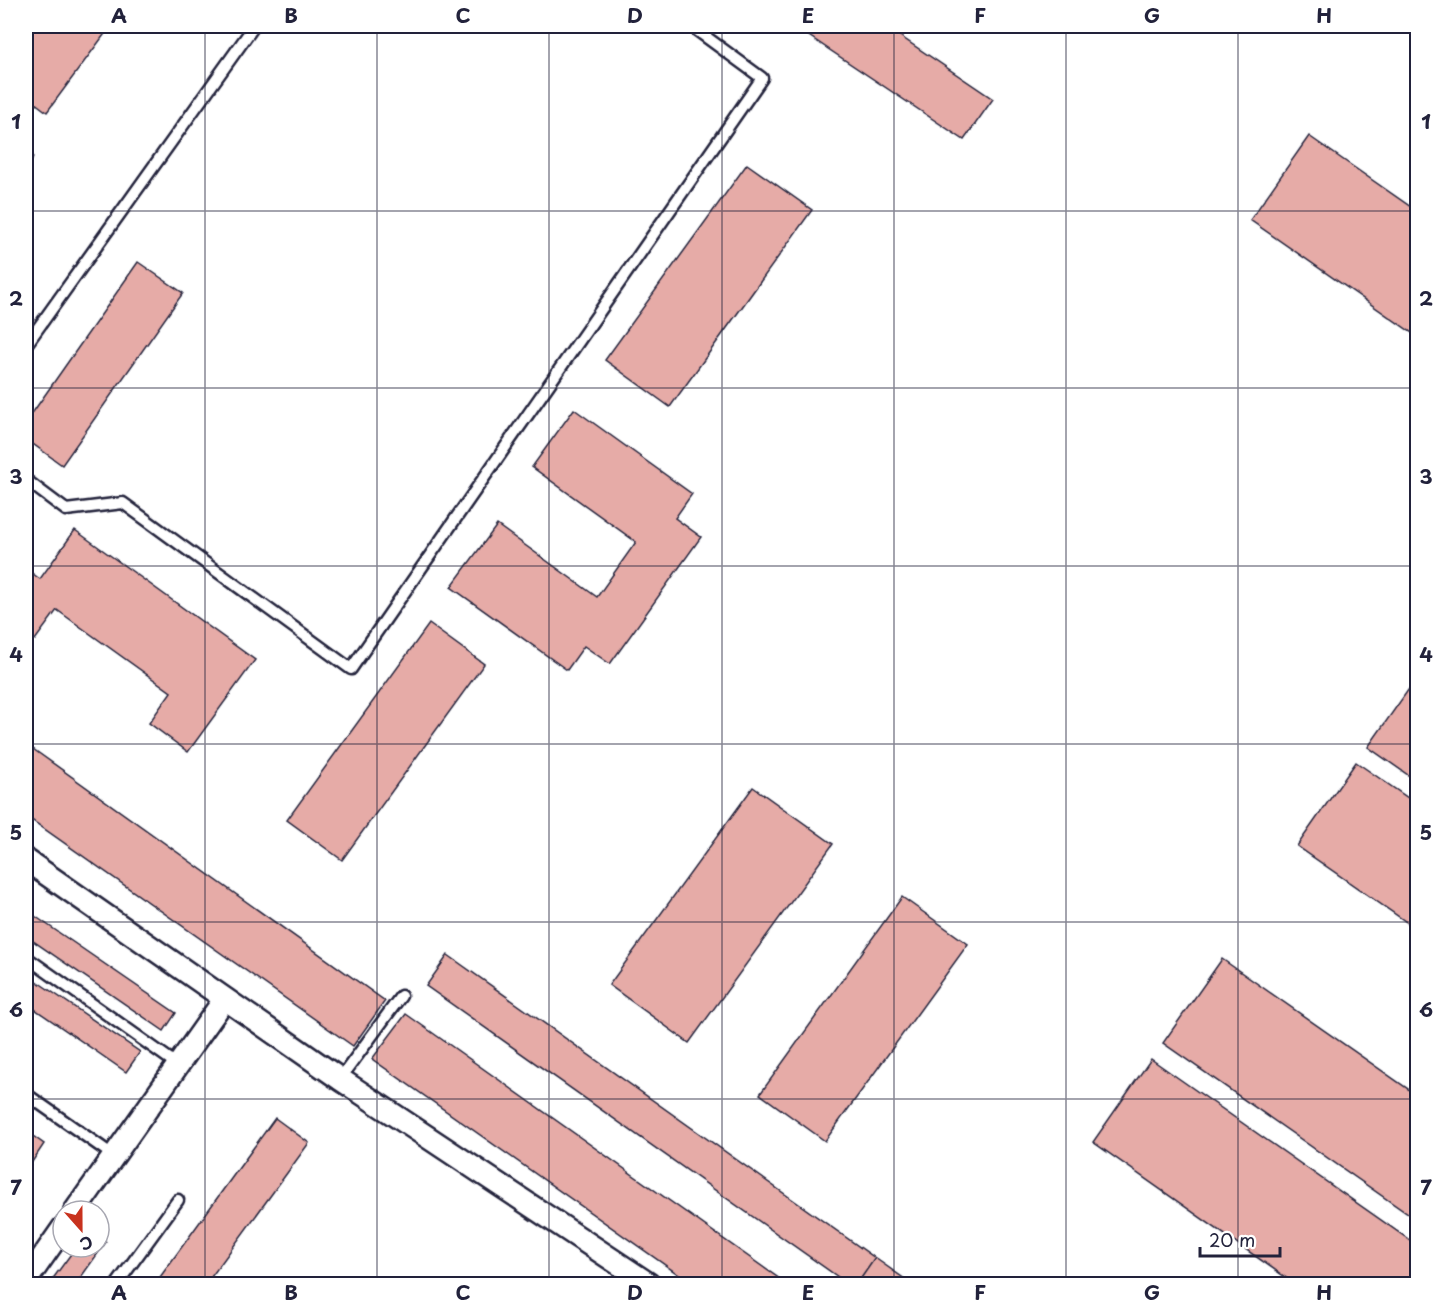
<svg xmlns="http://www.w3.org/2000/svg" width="1443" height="1310" font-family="'Playpen Sans',sans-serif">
<rect width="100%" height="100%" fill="#fff"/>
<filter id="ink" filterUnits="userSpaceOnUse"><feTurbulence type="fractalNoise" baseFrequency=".0167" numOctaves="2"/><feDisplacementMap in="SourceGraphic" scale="12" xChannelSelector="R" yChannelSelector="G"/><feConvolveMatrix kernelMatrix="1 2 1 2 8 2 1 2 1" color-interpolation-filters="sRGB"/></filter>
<g filter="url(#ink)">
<!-- building -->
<path fill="#e6aba7" stroke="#22223b" stroke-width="1.5" d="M29,26L42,29L44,26H100L107,31L47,112L26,96V31Z
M794,26H885L993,99L964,140Z
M1309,136L1418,212V337L1250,220Z
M747,164L812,210L670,407L605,360Z
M138,262L183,293L62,465L26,439V422Z
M574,409L692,494L675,518L701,537L610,664L584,646L567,670L451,587L497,525L597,597L636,542L532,467Z
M75,530L255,660L188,752L149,723L171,692L57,610L35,640L26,633V569L40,579Z
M429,624L484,664L342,860L287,820Z
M1418,676V782L1368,747Z
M26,744L385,1001L353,1046L26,816Z
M1356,762L1418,805V930L1297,846Z
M753,787L833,844L689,1043L609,985Z
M902,897L968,944L825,1141L760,1094Z
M26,910L176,1013L164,1031L26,936Z
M448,955L875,1258L857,1284H848L426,986Z
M1222,959L1418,1096V1221L1163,1043Z
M26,974L140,1052L126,1072L26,1003Z
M406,1014L787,1284H692L372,1059Z
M1151,1059L1418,1246V1284H1295L1093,1142Z
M275,1118L309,1143L206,1284H155Z
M26,1131L44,1144L26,1171Z
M99,1237L106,1242L76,1284H49L76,1247H99Z
M875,1258L912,1284H857Z"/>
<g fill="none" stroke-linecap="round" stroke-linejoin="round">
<!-- lane casing -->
<g stroke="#22223b" stroke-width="15">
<path id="lane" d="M26,156V157
M26,345L254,26
M26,480L66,510L123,503L351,669L762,78L691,26
M26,957L178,1065
M340,1079L401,996
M26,1094L114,1156
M117,1284L178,1200"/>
</g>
<!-- street casing -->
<g stroke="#22223b" stroke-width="26">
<path id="street" d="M26,860L340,1079L649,1284
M75,1211L224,1000
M26,1281L63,1228"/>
</g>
<!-- lane -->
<use href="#lane" stroke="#fff" stroke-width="10"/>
<!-- street -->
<use href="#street" stroke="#fff" stroke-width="21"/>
</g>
</g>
<!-- grid -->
<path fill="none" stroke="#22223b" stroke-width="1.5" stroke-opacity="0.55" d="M205,26V1284M377,26V1284M549,26V1284M722,26V1284M894,26V1284M1066,26V1284M1238,26V1284M26,211H1418M26,388H1418M26,566H1418M26,744H1418M26,922H1418M26,1099H1418"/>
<!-- margin -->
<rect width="1443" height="1310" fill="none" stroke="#fff" stroke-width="66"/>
<!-- north arrow -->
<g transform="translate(81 1229) rotate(159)"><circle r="28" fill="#ffffff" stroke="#a7a7b1" stroke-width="1.5"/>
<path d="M0-4.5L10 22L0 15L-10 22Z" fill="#c8321e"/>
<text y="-9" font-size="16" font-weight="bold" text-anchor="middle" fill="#22223b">С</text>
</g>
<!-- scale -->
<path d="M1200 1247v9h80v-9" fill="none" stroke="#22223b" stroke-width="3"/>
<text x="1209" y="1247" font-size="18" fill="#22223b" stroke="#ffffff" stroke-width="4.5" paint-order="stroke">20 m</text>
<rect x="33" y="33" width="1377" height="1244" fill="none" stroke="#22223b" stroke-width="2"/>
<g font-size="20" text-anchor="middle" font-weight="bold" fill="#22223b">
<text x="119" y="23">A</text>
<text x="291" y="23">B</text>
<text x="463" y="23">C</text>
<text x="635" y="23">D</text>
<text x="808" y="23">E</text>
<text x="980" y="23">F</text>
<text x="1152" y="23">G</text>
<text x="1324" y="23">H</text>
<text x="16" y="129">1</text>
<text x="1426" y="129">1</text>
<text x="16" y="306">2</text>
<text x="1426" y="306">2</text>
<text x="16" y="484">3</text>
<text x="1426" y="484">3</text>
<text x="16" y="662">4</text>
<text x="1426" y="662">4</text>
<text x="16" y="840">5</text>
<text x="1426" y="840">5</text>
<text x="16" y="1017">6</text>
<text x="1426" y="1017">6</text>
<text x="16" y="1195">7</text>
<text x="1426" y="1195">7</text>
<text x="119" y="1300">A</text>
<text x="291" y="1300">B</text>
<text x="463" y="1300">C</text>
<text x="635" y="1300">D</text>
<text x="808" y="1300">E</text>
<text x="980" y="1300">F</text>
<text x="1152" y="1300">G</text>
<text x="1324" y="1300">H</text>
</g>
</svg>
